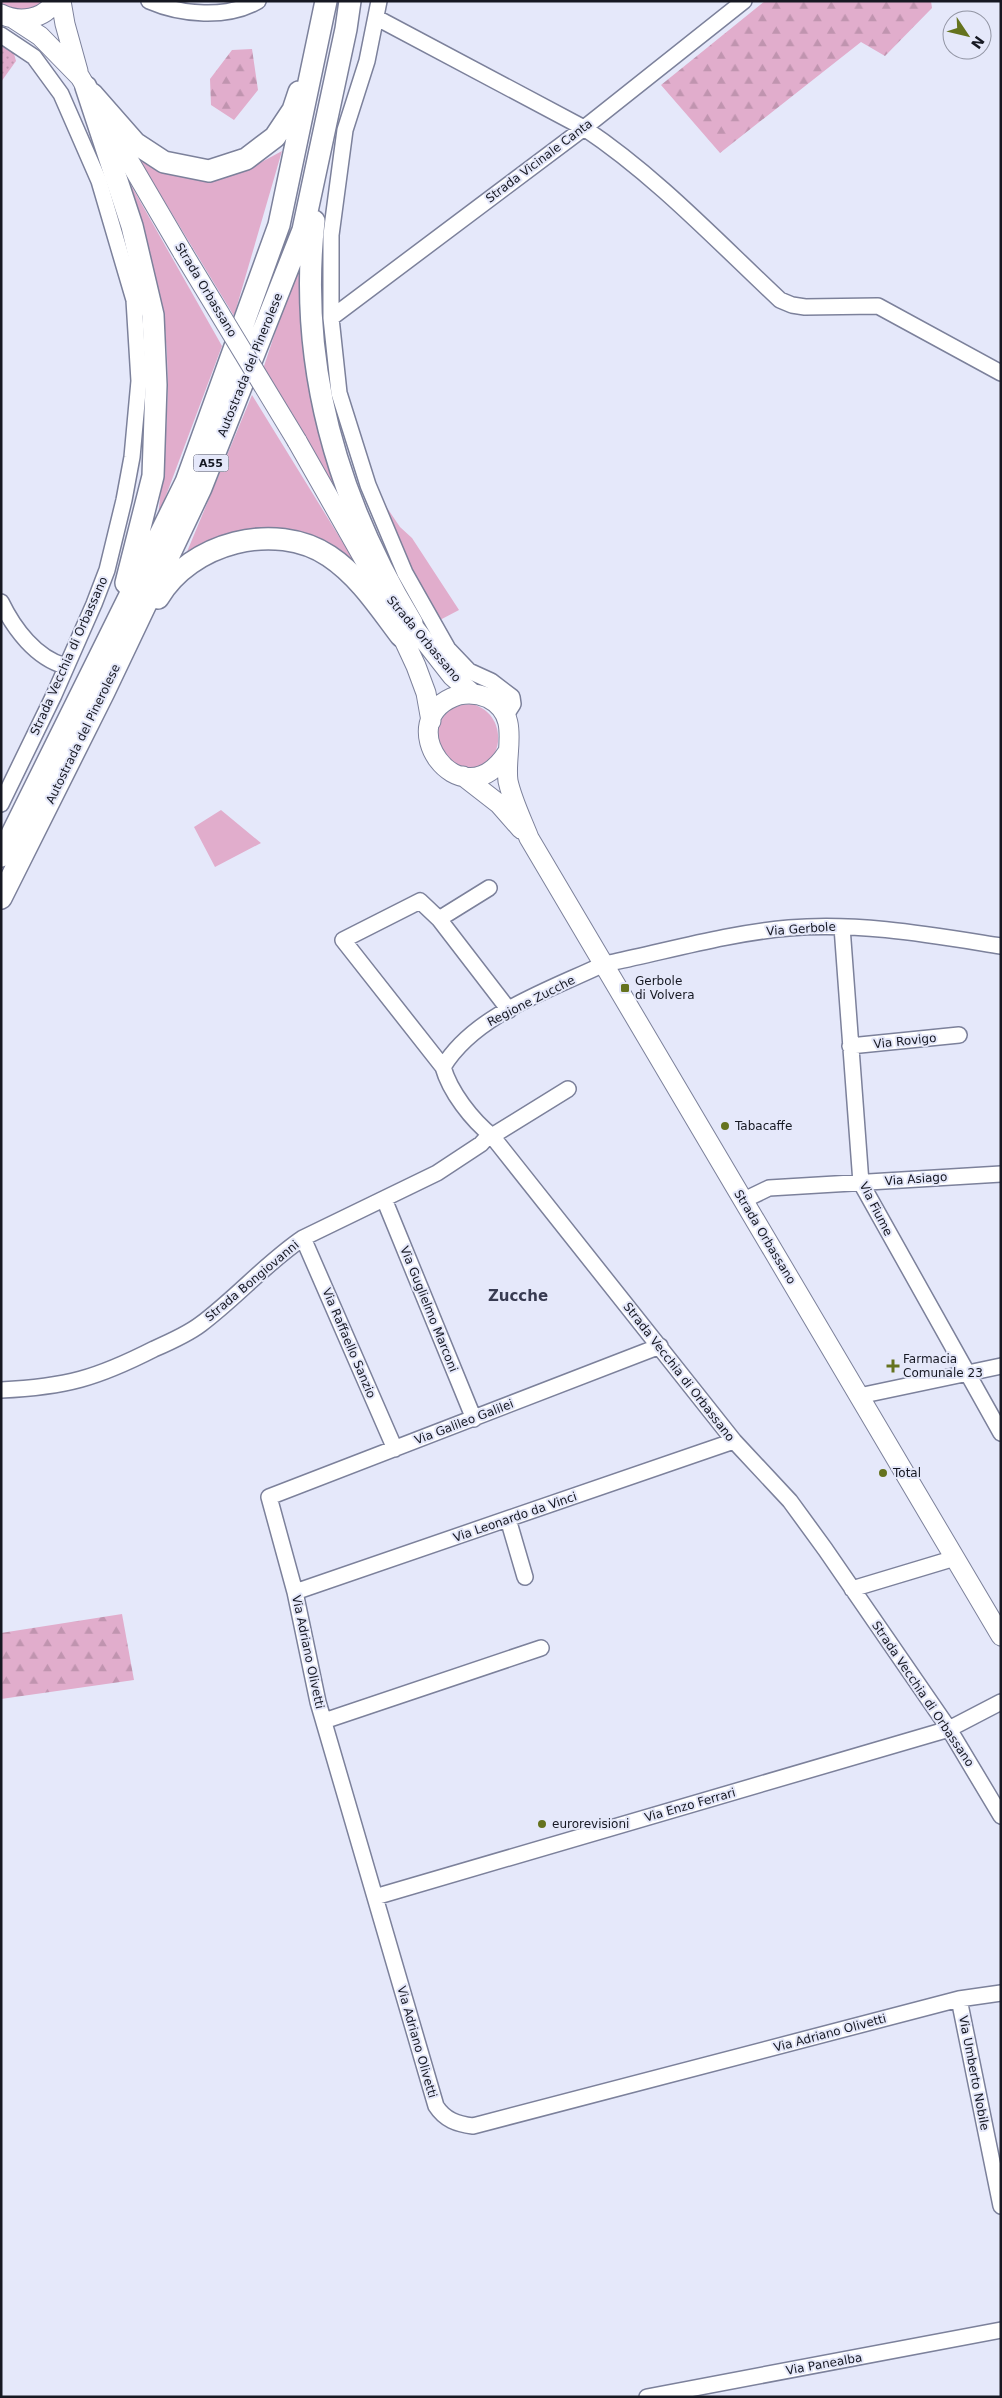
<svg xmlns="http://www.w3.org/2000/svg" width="1002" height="2398" font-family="'DejaVu Sans',sans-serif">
<defs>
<pattern id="forest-firs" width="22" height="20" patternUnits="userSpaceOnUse" patternTransform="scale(1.25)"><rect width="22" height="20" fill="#e1adcc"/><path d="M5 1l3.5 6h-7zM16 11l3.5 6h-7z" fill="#c094af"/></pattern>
<pattern id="garden-dots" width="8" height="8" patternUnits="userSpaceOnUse" patternTransform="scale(1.25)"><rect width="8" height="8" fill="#e1adcc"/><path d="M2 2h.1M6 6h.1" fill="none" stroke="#c094af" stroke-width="1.8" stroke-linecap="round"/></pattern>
</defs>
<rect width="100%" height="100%" fill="#e5e8fa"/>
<!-- grass -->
<path fill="#e1adcc" d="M1,1H45L24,12L1,5Z
M134,151L220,178L256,165L282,151L234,316Z
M123,171L222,346L158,517C166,443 174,369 160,296C151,253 137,212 123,171Z
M302,259C304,309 303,359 313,407C321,446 336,483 350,520L263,369L281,315Z
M252,395L361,572L291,536L184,559Z
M375,490L400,527L412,538L459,610L438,621L406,567Z
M472,704C510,714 505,770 468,768C462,768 455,765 449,763L435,734C442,716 449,704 472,704Z
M221,810L261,843L215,867L194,827Z"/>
<!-- forest -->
<path fill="url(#forest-firs)" d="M765,1H931L932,8L885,56L861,42L720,153L661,85Z
M252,49L258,90L234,120L211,105L210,79L232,50Z
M122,1614L134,1680L1,1699V1633Z"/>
<!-- garden -->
<path fill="url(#garden-dots)" d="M1,44L13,50L16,61L1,82Z"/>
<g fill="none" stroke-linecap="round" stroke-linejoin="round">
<!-- minor casing -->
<g stroke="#7c819b" stroke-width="18">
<path id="minor" d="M149,1C181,15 227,19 258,1
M379,1L367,61L345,130L331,235V318L339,393L368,485L405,573L448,649L469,671L491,681L512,697L513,704L506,715
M377,18L584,128C656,176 717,241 780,300L792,305L805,307L878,306L1001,373
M1,35L34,57L61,94L99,181L134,300L139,381L132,457L124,500L107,570L94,604L54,695L1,804
M331,318L584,128L744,1
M1,602C14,629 36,658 65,666
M439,919L489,888
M842,927L861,1183L1001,1433
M509,1010L439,919L420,901L343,940L443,1067C450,1092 472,1120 492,1136L734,1441L790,1501L825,1549L949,1729L1001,1816
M850,1046L959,1035
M443,1067C475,1014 550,990 604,964L614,962C671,950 730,933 789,928C860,922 931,935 1001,946
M492,1136L568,1089
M384,1199L474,1419
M744,1200L769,1188L1001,1174
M303,1238L395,1449
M660,1346L269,1497L295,1592L318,1702L436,2106C445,2120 457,2124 473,2126L959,1999L1001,1993
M1,1390C66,1387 97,1378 154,1349C170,1342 188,1334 201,1324C237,1297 266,1263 303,1238L437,1173L481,1144L490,1134
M859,1396L1001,1366
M508,1519L525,1577
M852,1589L955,1558
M295,1592L734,1441
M324,1721L541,1648
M375,1897L949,1729L1001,1702
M959,1999L1001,2206
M647,2397L1001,2330"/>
</g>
<!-- major casing -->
<g stroke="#7c819b" stroke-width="21">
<path id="major" d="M61,1L65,24L78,71
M1,14C19,23 44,20 55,1
M14,19L40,36L80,77L183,253
M297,441L377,582L416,666L426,693L431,721
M402,612L452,676L473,694
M507,753C460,825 386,718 459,695C468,693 479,694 488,698C522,715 504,752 508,781C512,800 522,820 529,838L1001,1636
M463,776L499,804L521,829"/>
</g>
<!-- highway casing -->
<g stroke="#7c819b" stroke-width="24">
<path id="highway" d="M86,87L132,226L153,315L156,385L153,476L126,583
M92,94L135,143L164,162L209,171L246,159L275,137L293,110L299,92
M314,221C298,365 338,501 412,623
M158,598C190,543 275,520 329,556C359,576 379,607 401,636
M1,856L186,482L279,225L326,1
M1,898L104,692L201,488L303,230L346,29L350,1"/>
</g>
<!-- minor -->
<use href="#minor" stroke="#fff" stroke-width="15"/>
<!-- major -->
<use href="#major" stroke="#fff" stroke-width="19"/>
<!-- highway -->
<use href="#highway" stroke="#fff" stroke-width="21"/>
<!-- major-bridge casing -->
<g stroke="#7c819b" stroke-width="21" stroke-linecap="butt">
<path id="major-bridge" d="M183,253L297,441"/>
</g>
<!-- major-bridge -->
<use href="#major-bridge" stroke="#fff" stroke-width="19"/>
</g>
<!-- markers -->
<g fill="#65731e" stroke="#e5e8fa" stroke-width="2">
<rect x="620" y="983" width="10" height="10" rx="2.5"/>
<circle cx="725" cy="1126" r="5"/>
<path d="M890.5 1358.5h5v5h5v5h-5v5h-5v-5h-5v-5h5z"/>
<circle cx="883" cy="1473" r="5"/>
<circle cx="542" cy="1824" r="5"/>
</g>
<g text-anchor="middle" stroke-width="4" stroke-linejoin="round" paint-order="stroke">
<!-- shield labels -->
<rect fill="#e5e8fa" stroke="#545663" stroke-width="1" x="193.5" y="454.5" width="35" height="17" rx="4"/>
<g font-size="11" font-weight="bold" fill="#161822">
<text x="211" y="467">A55</text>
</g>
<!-- street labels -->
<g font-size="12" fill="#161822" stroke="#e5e8fa">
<text transform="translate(539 161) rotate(-37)" y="4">Strada Vicinale Canta</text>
<text transform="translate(206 290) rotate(59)" y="4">Strada Orbassano</text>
<text transform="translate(250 365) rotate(-68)" y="4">Autostrada del Pinerolese</text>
<text transform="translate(424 639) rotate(50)" y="4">Strada Orbassano</text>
<text transform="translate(69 656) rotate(-66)" y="4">Strada Vecchia di Orbassano</text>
<text transform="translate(83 734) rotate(-64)" y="4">Autostrada del Pinerolese</text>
<text transform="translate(801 929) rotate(-4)" y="4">Via Gerbole</text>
<text transform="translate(531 1001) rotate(-27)" y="4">Regione Zucche</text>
<text transform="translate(905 1041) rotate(-6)" y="4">Via Rovigo</text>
<text transform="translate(916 1179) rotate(-4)" y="4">Via Asiago</text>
<text transform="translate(876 1209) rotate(63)" y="4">Via Fiume</text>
<text transform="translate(765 1237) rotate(59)" y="4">Strada Orbassano</text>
<text transform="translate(252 1281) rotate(-40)" y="4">Strada Bongiovanni</text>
<text transform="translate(429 1309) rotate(68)" y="4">Via Guglielmo Marconi</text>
<text transform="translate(349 1343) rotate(67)" y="4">Via Raffaello Sanzio</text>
<text transform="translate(679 1372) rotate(52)" y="4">Strada Vecchia di Orbassano</text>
<text transform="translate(464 1422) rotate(-21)" y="4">Via Galileo Galilei</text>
<text transform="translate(515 1517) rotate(-19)" y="4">Via Leonardo da Vinci</text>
<text transform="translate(308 1652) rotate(78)" y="4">Via Adriano Olivetti</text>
<text transform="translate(923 1694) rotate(56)" y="4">Strada Vecchia di Orbassano</text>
<text transform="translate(690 1805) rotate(-16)" y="4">Via Enzo Ferrari</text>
<text transform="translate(830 2033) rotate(-15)" y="4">Via Adriano Olivetti</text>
<text transform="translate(417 2042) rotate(74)" y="4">Via Adriano Olivetti</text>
<text transform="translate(974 2073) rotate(79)" y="4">Via Umberto Nobile</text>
<text transform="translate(824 2364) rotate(-10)" y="4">Via Panealba</text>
</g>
<!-- poi labels -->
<g font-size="12" fill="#161822" stroke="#e5e8fa" text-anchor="start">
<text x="635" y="985">Gerbole<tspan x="635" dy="14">di Volvera</tspan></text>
<text x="735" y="1130">Tabacaffe</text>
<text x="903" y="1363">Farmacia<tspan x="903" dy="14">Comunale 23</tspan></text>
<text x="893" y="1477">Total</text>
<text x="552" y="1828">eurorevisioni</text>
</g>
<!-- quarter labels -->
<g font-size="15" font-weight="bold" fill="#383b52" stroke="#e5e8fa">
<text x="518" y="1301">Zucche</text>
</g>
</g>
<!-- border -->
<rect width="1002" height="2398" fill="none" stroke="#161822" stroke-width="5"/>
<!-- north arrow -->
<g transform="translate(967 35) rotate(125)"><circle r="24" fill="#e5e8fa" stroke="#9295a4"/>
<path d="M0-4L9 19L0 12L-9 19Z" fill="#65731e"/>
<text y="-8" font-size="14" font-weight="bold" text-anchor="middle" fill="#161822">N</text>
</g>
</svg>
